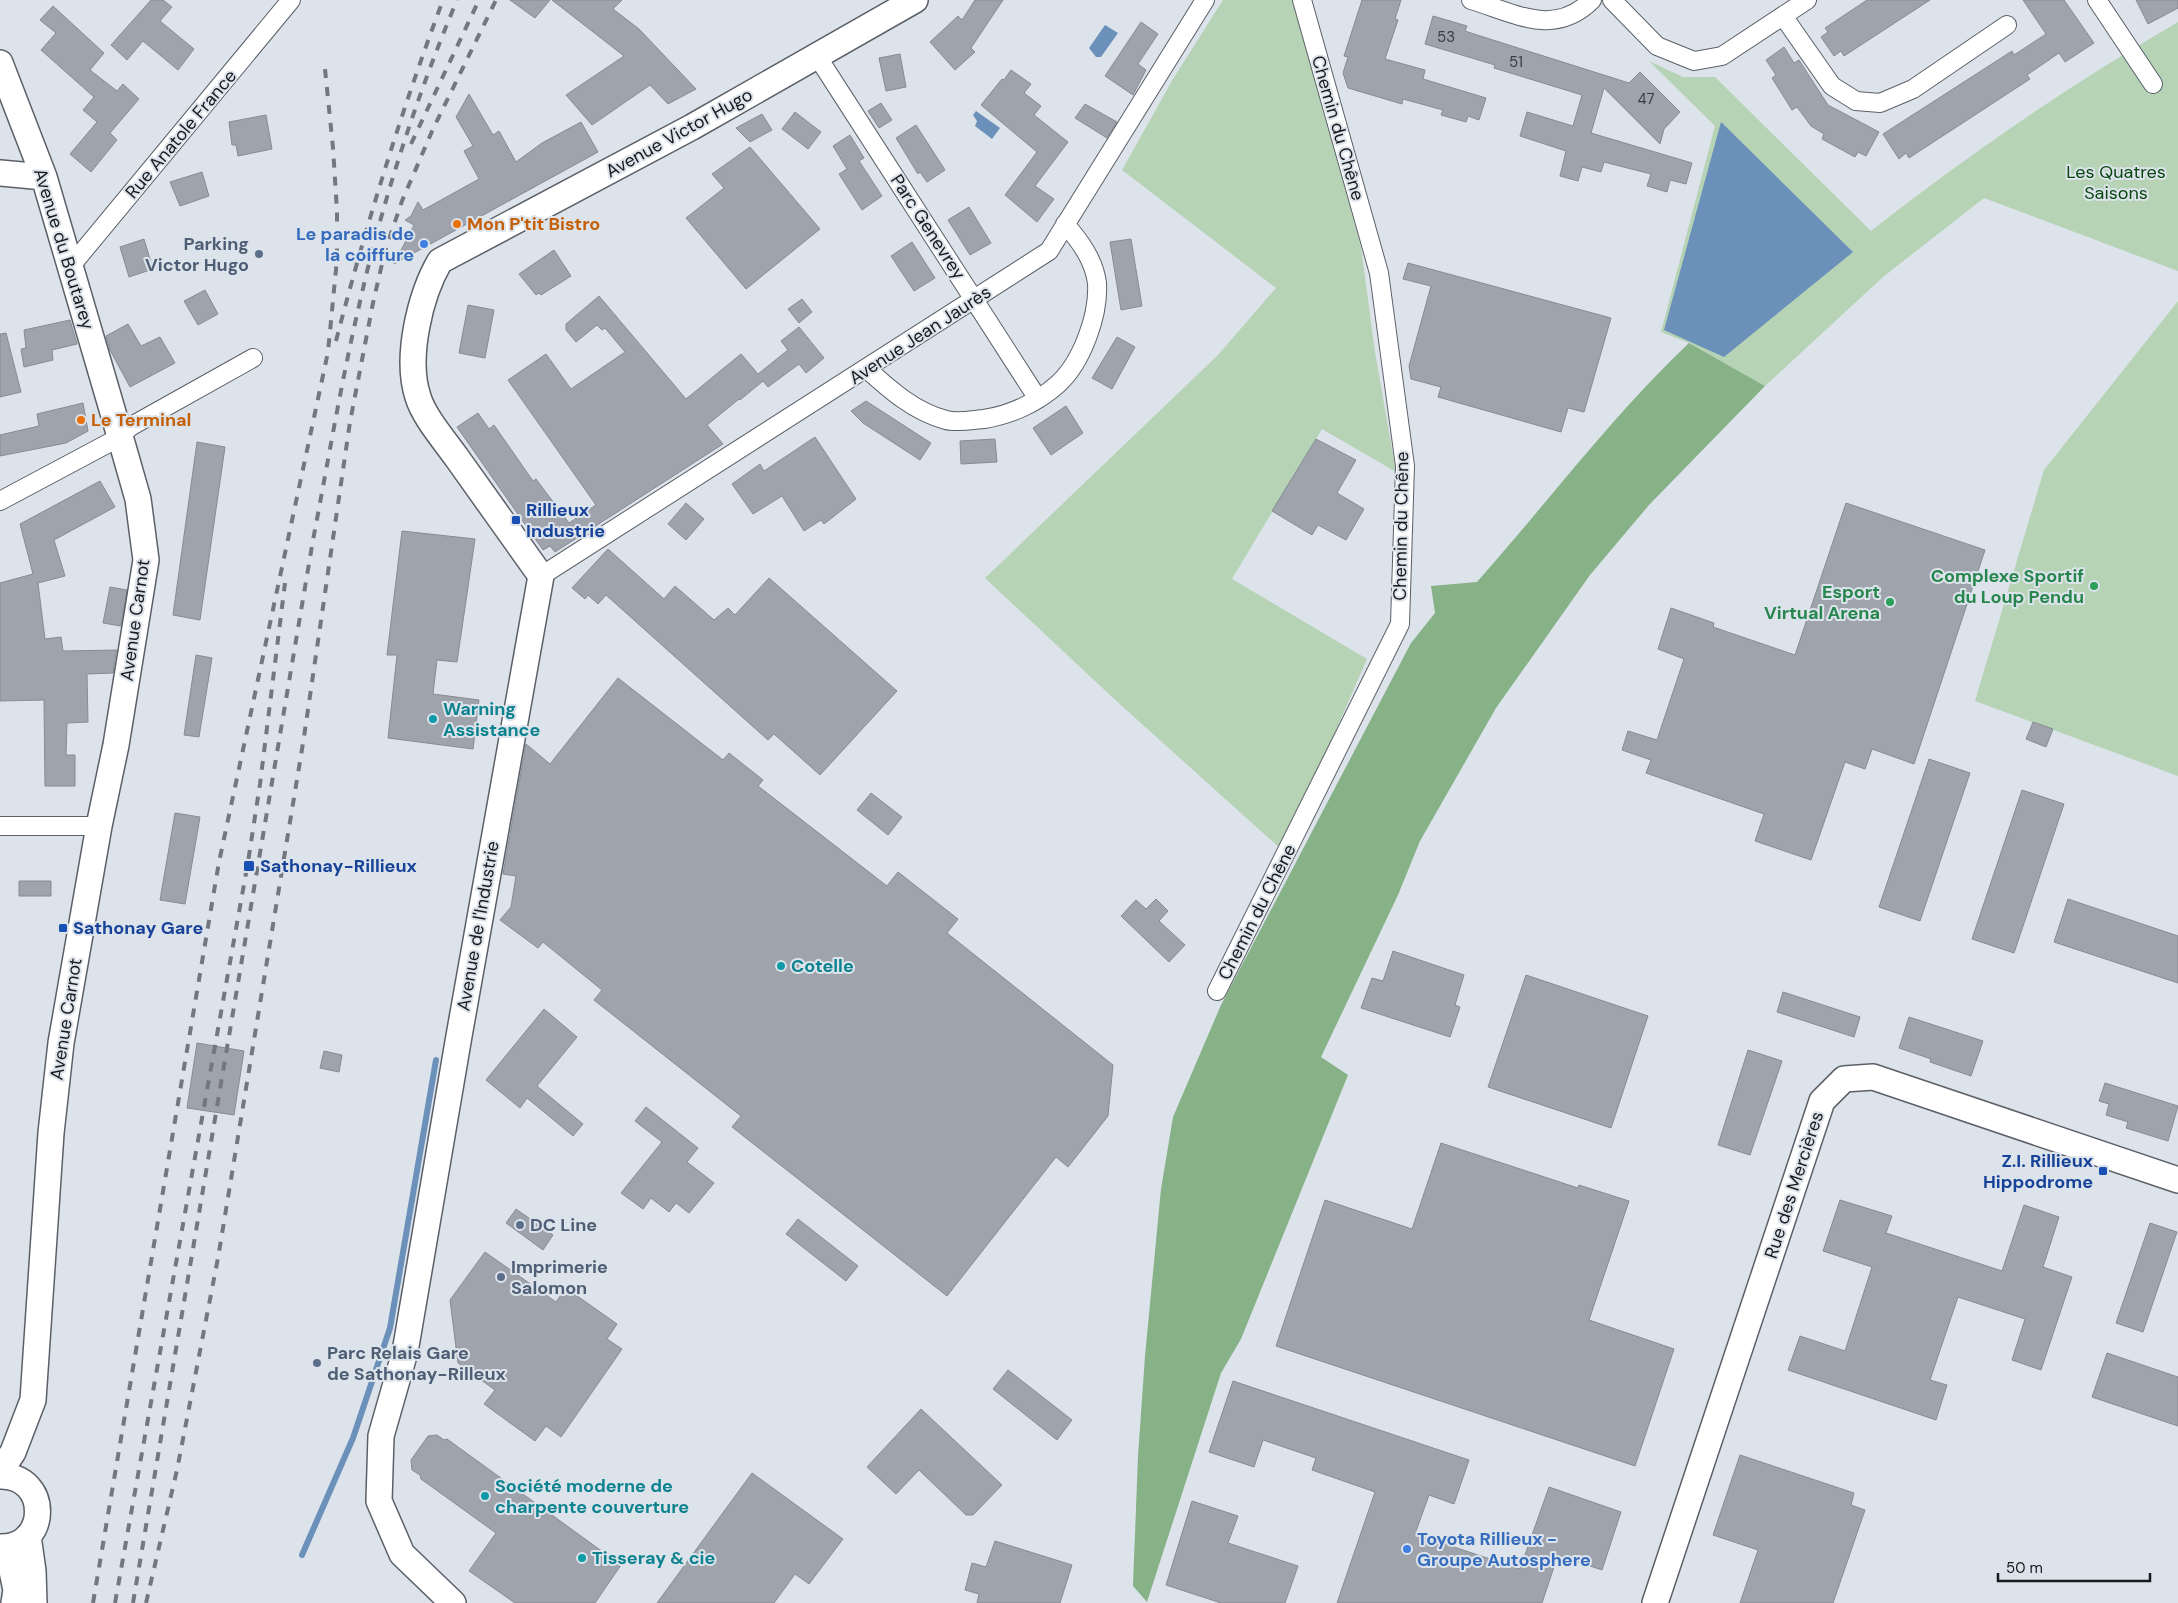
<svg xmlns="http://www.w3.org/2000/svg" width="2178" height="1603" font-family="'DM Sans',sans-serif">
<rect width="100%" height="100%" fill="#dde3eb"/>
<!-- green -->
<path fill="#b6d3b5" d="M1223,0H1293L1361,247L1375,352L1396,472L1322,429L1232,579L1367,659L1283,851L1112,697L985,578L1218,355L1276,288L1122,170L1173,79Z
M2178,22V271L1984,198L1883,277L1765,386L1689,343L1661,332L1715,126L1649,61L1683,77H1715L1871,231C1968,155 2071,84 2178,22Z
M2178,301V776L1975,701L2044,470Z"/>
<!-- forest -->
<path fill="#87b186" d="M1689,343L1765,386L1649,505L1590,575L1496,708L1420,841L1398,895L1321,1057L1348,1075L1241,1339L1221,1373L1147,1602L1133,1586L1138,1456L1145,1356L1161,1189L1173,1117L1221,1005L1411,643L1435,613L1431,586L1477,582C1548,502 1611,417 1689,343Z"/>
<!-- water -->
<path fill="#6b91ba" d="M1105,25L1118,33L1101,57H1096L1089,48Z
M976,111L1000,128L992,139L975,126L977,121L973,115Z
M1721,122L1853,252L1724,357L1664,330Z"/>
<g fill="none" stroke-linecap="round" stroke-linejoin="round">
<!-- stream -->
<path stroke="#6b91ba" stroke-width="6" d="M302,1555L353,1438L390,1328L436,1060"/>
</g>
<!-- building -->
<path fill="#9ea3ac" stroke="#868b94" d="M151,0H163L172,7L160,21L194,49L178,70L143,41L127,60L111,45Z
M510,0H550L535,18Z
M552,0H622L613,9L639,29L696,89L668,104L650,85L592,125L566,95L624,56Z
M975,0H1003L971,48L975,52L955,70L930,42L958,16L962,20Z
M1362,0H1401L1395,19L1398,20L1385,59L1425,70L1423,79L1486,98L1479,120L1468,116L1466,122L1441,115L1443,110L1403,99L1402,104L1348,88L1343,73L1348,57L1344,56Z
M1867,0H1930L1844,56L1841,51L1834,56L1821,37L1828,32L1825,28Z
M2023,0H2064L2094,43L2065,62L2059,53L2027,75L2030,79L1909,158L1906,153L1899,159L1883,134L2012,51L2014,55L2046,34Z
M2136,0H2178V8L2148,24Z
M53,6L104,53L90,70L117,91L123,84L139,99L110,133L117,140L91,172L70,154L97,122L83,110L94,97L41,50L56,33L40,20Z
M1433,16L1467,26L1465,31L1474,34L1629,83L1640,72L1680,112L1664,129L1660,144L1604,88L1591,133L1692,163L1686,184L1670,180L1667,192L1647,186L1651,174L1604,162L1601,172L1582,167L1578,181L1560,176L1566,151L1520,136L1527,112L1573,126L1582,95L1494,68L1495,65L1425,44Z
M1141,22L1158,34L1138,64L1146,70L1133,95L1105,76Z
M1784,47L1794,63L1799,60L1828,105L1879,132L1866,156L1858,152L1855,157L1822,139L1824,134L1811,126L1797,107L1792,110L1772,78L1776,75L1766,60Z
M900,54L906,87L886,91L879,58Z
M1011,70L1031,84L1024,93L1041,106L1034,115L1068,142L1035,186L1054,199L1037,222L1005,195L1037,152L981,105L1002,79L1004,80Z
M469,94L493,135L499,131L516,162L542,143L581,122L598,152L394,264L414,225L405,220L411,216L418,202L423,210L479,179L464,151L473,146L456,117Z
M881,103L892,120L879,128L868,111Z
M1085,104L1117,122L1107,138L1075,118Z
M795,112L821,132L808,149L782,129Z
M762,114L772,130L750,142L736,128Z
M266,115L272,149L238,156L236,145H232L229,122Z
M916,125L945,170L927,182L920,172L918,174L896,138Z
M850,135L864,158L859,161L882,196L862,210L839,174L847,169L833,146Z
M750,147L820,229L746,289L686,218L724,188L712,174Z
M202,172L209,196L180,206L170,182Z
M969,207L991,243L970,255L948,220Z
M144,239L153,269L129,277L120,247Z
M1131,239L1142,306L1121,310L1110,242Z
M912,242L935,278L914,291L891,256Z
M554,250L571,276L541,295L539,293L536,295L519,274Z
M1408,263L1611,318L1584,412L1568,408L1561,432L1438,397L1441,387L1411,379L1409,366L1431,286L1403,279Z
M205,290L218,314L198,325L184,301Z
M599,296L686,399L741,354L758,374L788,350L781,341L799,327L824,358L806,373L799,364L768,387L763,381L740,400L739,399L707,425L723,444L555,552L550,546L543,550L457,427L478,413L489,429L494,425L533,481L536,479L569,523L596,505L508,380L546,354L571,389L625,352L605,328L602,330L597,325L576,342L566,330V324Z
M802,299L812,312L799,323L788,309Z
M468,305L494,310L485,358L459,353Z
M70,320L77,344L52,350L53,360L24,367L21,349L26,348L24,330Z
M128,324L141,346L160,337L175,363L130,387L110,350L106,336Z
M6,333L21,392L0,397V334Z
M1117,337L1135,347L1112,389L1092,378Z
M866,401L931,443L920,460L863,423L851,411Z
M83,403L88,431L66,443L0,456V435L39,426L37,414Z
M1066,406L1083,433L1051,455L1033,428Z
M815,437L856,499L824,524L821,520L804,531L782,496L753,514L732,484L760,464L764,471Z
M995,439L997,462L961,464L960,441Z
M1316,439L1356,460L1337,493L1364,509L1346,540L1318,525L1312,535L1272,511Z
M197,442L225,447L200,620L173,615Z
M100,481L115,507L54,540L65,576L38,583L45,639L61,637L63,651L117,650L116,652L113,673L87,674L88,722L67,723L66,755H75V786H45L44,700L0,701V583L33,574L20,524Z
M686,503L704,519L686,540L668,524Z
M1846,503L1985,550L1914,764L1872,749L1865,769L1845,762L1811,860L1755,841L1764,814L1646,773L1651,760L1622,750L1628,731L1657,740L1684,659L1658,649L1671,608L1714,623L1713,627L1795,655Z
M402,531L475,539L457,662L437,660L433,694L479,700L473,749L388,738L397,655H387Z
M608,549L664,599L675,586L714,620L728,608L735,615L769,578L897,691L820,775L774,734L768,740L606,595L598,604L588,595L585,599L572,588Z
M110,587L127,590L121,626L103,623Z
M196,655L212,658L199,737L184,735Z
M618,678L723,760L729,753L763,780L758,786L887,886L898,872L958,919L947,933L1113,1065L1108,1116L1068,1167L1056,1157L947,1296L732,1127L741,1116L594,1000L602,990L543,942L538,948L500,920L511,907L516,876L503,874L526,744L550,764Z
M2033,722L2053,729L2046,747L2026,739Z
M1929,759L1970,773L1920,921L1879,907Z
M2022,790L2064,804L2014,953L1972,939Z
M871,793L902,817L888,835L857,810Z
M175,813L200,817L185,904L160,900Z
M19,881H51V896H19Z
M1156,899L1168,911L1159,921L1185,945L1169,962L1121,916L1136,900L1146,909Z
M2068,899L2178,936V983L2054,942Z
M1393,951L1464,975L1455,1005L1460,1007L1450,1037L1361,1008L1372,978L1383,981Z
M1526,975L1648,1016L1611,1128L1488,1087Z
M1783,992L1860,1017L1854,1037L1777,1012Z
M544,1009L577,1037L537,1086L583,1124L573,1136L527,1098L520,1108L486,1080Z
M1909,1017L1983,1041L1971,1076L1930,1062L1931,1059L1899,1048Z
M197,1043L244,1051L234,1115L187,1108Z
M1748,1050L1782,1061L1750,1155L1718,1145Z
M324,1051L342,1055L339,1072L320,1068Z
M2105,1083L2178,1106L2168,1141L2126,1128L2128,1122L2106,1115L2109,1104L2099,1101Z
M646,1107L698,1148L687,1162L714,1183L689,1213L676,1203L669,1212L651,1198L643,1209L621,1193L662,1142L635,1121Z
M1441,1143L1578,1188L1579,1185L1629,1201L1589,1320L1674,1349L1635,1466L1276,1346L1325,1200L1412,1229Z
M1840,1200L1892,1216L1886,1233L2002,1271L2024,1205L2059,1217L2043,1267L2072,1277L2041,1370L2012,1360L2025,1319L1958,1297L1930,1380L1947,1385L1936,1420L1788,1370L1800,1336L1845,1351L1872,1267L1823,1251Z
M516,1209L553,1235L543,1250L506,1223Z
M798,1219L858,1266L846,1281L786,1234Z
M2150,1223L2177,1232L2143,1332L2116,1323Z
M485,1252L556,1302L566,1288L617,1324L607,1339L622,1349L561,1437L546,1426L535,1441L484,1404L495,1390L458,1363L450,1300Z
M2107,1353L2178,1377V1426L2092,1397Z
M1008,1370L1072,1420L1057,1440L993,1389Z
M1233,1381L1469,1460L1454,1504L1429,1495L1415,1534L1520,1569L1549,1487L1621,1512L1602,1570L1558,1555L1542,1603H1337L1375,1492L1312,1470L1316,1458L1263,1440L1254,1467L1209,1452Z
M921,1409L1002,1485L973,1515H966L919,1470L896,1494L867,1467Z
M437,1435L444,1440L447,1439L621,1565L595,1603H515L469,1571L496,1533L421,1479L420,1475L412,1470L411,1460L428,1436Z
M1740,1455L1854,1493L1851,1505L1865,1510L1833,1603H1740L1758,1550L1713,1535Z
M752,1473L843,1539L809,1584L795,1574L774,1603H657Z
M1192,1501L1238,1516L1228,1543L1298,1566L1285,1603H1221L1166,1585Z
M995,1541L1072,1565L1060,1603H977L979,1594L965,1590L972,1563L986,1567Z"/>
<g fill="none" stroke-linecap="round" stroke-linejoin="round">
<!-- street casing -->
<g stroke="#5b6068" stroke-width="20">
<path id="street" d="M1471,0C1515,13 1554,38 1592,0
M1612,0L1657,46L1694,61L1722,56L1807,0
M2097,0L2153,84
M1783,16L1832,86L1856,101L1880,103L1913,89L2007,25
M817,56L1038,399
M70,267L291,0
M867,369C890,390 915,412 946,420C957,423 972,420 984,419C1011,415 1038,402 1058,384C1082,362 1099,315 1097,283C1094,260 1080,241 1065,224
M0,501L120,437L130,427L144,419L253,358
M541,576L1049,251L1205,0
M0,826H99
M1217,991L1400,624L1405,466L1379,273L1302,0"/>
</g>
<!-- secondary casing -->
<g stroke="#5b6068" stroke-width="28">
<path id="secondary" d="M0,63L44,177L124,450L138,499L146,560L116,745L99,826L61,1043L51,1133L33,1400L13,1452L0,1472
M0,173L44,177
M0,1476C50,1475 50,1548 0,1547
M28,1536L33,1571L34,1603
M7,1547L16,1590L14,1603
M453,1603L402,1554L379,1501L381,1436L405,1352L459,1036L541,576C513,537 485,497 457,458C445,441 424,417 418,397C405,358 420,295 440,261L692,127L915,0
M1655,1603L1822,1101L1844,1079L1873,1077L2178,1180"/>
</g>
<!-- street -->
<use href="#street" stroke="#fff" stroke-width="18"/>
<!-- secondary -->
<use href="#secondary" stroke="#fff" stroke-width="25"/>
<!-- rail -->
<path stroke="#74777d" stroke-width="4" stroke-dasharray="9 9" stroke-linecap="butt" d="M411,144L479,0
M336,341C366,225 401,112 443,0
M93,1603L219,862L328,352L337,259V211L333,148L325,69
M115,1603L248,862L260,784L285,583
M133,1603L313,540C328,462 341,383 359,306C382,202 416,98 457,0
M146,1603L177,1470L218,1258L304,737L350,422L373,303L385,251L402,201L433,129L496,0"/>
</g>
<!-- markers -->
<g fill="#e8710a" stroke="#dde3eb" stroke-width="2">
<circle cx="457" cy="224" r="5"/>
<circle cx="81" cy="420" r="5"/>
</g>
<g fill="#3f7fe0" stroke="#dde3eb" stroke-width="2">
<circle cx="424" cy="244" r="5"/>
<circle cx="1407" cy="1549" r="5"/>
</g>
<g fill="#5c6f8a" stroke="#dde3eb" stroke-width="2">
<circle cx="259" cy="254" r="5"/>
<circle cx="520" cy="1225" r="5"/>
<circle cx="501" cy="1277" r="5"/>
<circle cx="317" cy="1363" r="5"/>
</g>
<g fill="#1a4fb4" stroke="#dde3eb" stroke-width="2">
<rect x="511" y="515" width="10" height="10" rx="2.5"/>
<rect x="243" y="860" width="12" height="12" rx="2.5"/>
<rect x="58" y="923" width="10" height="10" rx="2.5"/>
<rect x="2098" y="1166" width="10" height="10" rx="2.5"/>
</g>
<g fill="#2e9e5b" stroke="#dde3eb" stroke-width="2">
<circle cx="2094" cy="586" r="5"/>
<circle cx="1890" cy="602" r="5"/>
</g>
<g fill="#0f9aa8" stroke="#dde3eb" stroke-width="2">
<circle cx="433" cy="719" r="5"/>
<circle cx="781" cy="966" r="5"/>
<circle cx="485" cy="1496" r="5"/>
<circle cx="582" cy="1558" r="5"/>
</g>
<g text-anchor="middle" stroke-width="4" stroke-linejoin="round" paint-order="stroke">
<!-- number labels -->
<g font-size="15" fill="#393c40">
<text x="1446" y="42">53</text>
<text x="1516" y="67">51</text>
<text x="1646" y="104">47</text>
</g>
<!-- street labels -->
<g font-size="18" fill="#17191c" stroke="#dde3eb">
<text transform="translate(1338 128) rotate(74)" y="6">Chemin du Chêne</text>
<text transform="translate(679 133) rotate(-29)" y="6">Avenue Victor Hugo</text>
<text transform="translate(181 134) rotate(-50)" y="6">Rue Anatole France</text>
<text transform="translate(928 227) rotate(57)" y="6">Parc Genevrey</text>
<text transform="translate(64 249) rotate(73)" y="6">Avenue du Boutarey</text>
<text transform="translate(920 335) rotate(-33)" y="6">Avenue Jean Jaurès</text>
<text transform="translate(1401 526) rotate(-89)" y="6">Chemin du Chêne</text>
<text transform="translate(135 620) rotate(-82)" y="6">Avenue Carnot</text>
<text transform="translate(1257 912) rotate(-63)" y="6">Chemin du Chêne</text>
<text transform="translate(478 926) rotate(-80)" y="6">Avenue de l'Industrie</text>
<text transform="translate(66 1019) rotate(-81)" y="6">Avenue Carnot</text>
<text transform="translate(1794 1185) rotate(-72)" y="6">Rue des Mercières</text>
</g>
<!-- park labels -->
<g font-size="18" fill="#07470f" stroke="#dde3eb">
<text x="2116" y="178">Les Quatres<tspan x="2116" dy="21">Saisons</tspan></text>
</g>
<!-- food labels -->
<g font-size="18" font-weight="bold" fill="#c56008" stroke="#dde3eb" text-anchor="start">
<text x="467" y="230">Mon P'tit Bistro</text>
<text x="91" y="426">Le Terminal</text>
</g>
<!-- shop labels -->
<g font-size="18" font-weight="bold" fill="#366cbe" stroke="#dde3eb" text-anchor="end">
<text x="414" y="240">Le paradis de<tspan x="414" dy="21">la coiffure</tspan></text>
<text x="1417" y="1545" text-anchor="start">Toyota Rillieux -<tspan x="1417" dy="21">Groupe Autosphere</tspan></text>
</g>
<!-- service labels -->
<g font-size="18" font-weight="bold" fill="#4e5e75" stroke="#dde3eb" text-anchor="start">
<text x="249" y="250" text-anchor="end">Parking<tspan x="249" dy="21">Victor Hugo</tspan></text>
<text x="530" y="1231">DC Line</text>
<text x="511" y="1273">Imprimerie<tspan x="511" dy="21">Salomon</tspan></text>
<text x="327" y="1359">Parc Relais Gare<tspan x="327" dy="21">de Sathonay-Rilleux</tspan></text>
</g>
<!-- transit labels -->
<g font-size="18" font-weight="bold" fill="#164399" stroke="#dde3eb" text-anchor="start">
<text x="526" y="516">Rillieux<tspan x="526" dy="21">Industrie</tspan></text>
<text x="260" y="872">Sathonay-Rillieux</text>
<text x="73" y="934">Sathonay Gare</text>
<text x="2093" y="1167" text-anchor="end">Z.I. Rillieux<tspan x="2093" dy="21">Hippodrome</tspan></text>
</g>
<!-- leisure labels -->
<g font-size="18" font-weight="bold" fill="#27864d" stroke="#dde3eb" text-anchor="end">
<text x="2084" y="582">Complexe Sportif<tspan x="2084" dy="21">du Loup Pendu</tspan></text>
<text x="1880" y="598">Esport<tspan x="1880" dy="21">Virtual Arena</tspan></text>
</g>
<!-- culture labels -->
<g font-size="18" font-weight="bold" fill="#0d838f" stroke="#dde3eb" text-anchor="start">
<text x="443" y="715">Warning<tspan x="443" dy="21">Assistance</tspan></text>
<text x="791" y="972">Cotelle</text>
<text x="495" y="1492">Société moderne de<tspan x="495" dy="21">charpente couverture</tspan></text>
<text x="592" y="1564">Tisseray &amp; cie</text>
</g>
</g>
<!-- scale -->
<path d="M1998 1573v8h152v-8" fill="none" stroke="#17191c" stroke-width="2.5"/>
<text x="2006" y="1573" font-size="15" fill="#17191c" stroke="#dde3eb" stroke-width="4" paint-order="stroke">50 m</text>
</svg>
